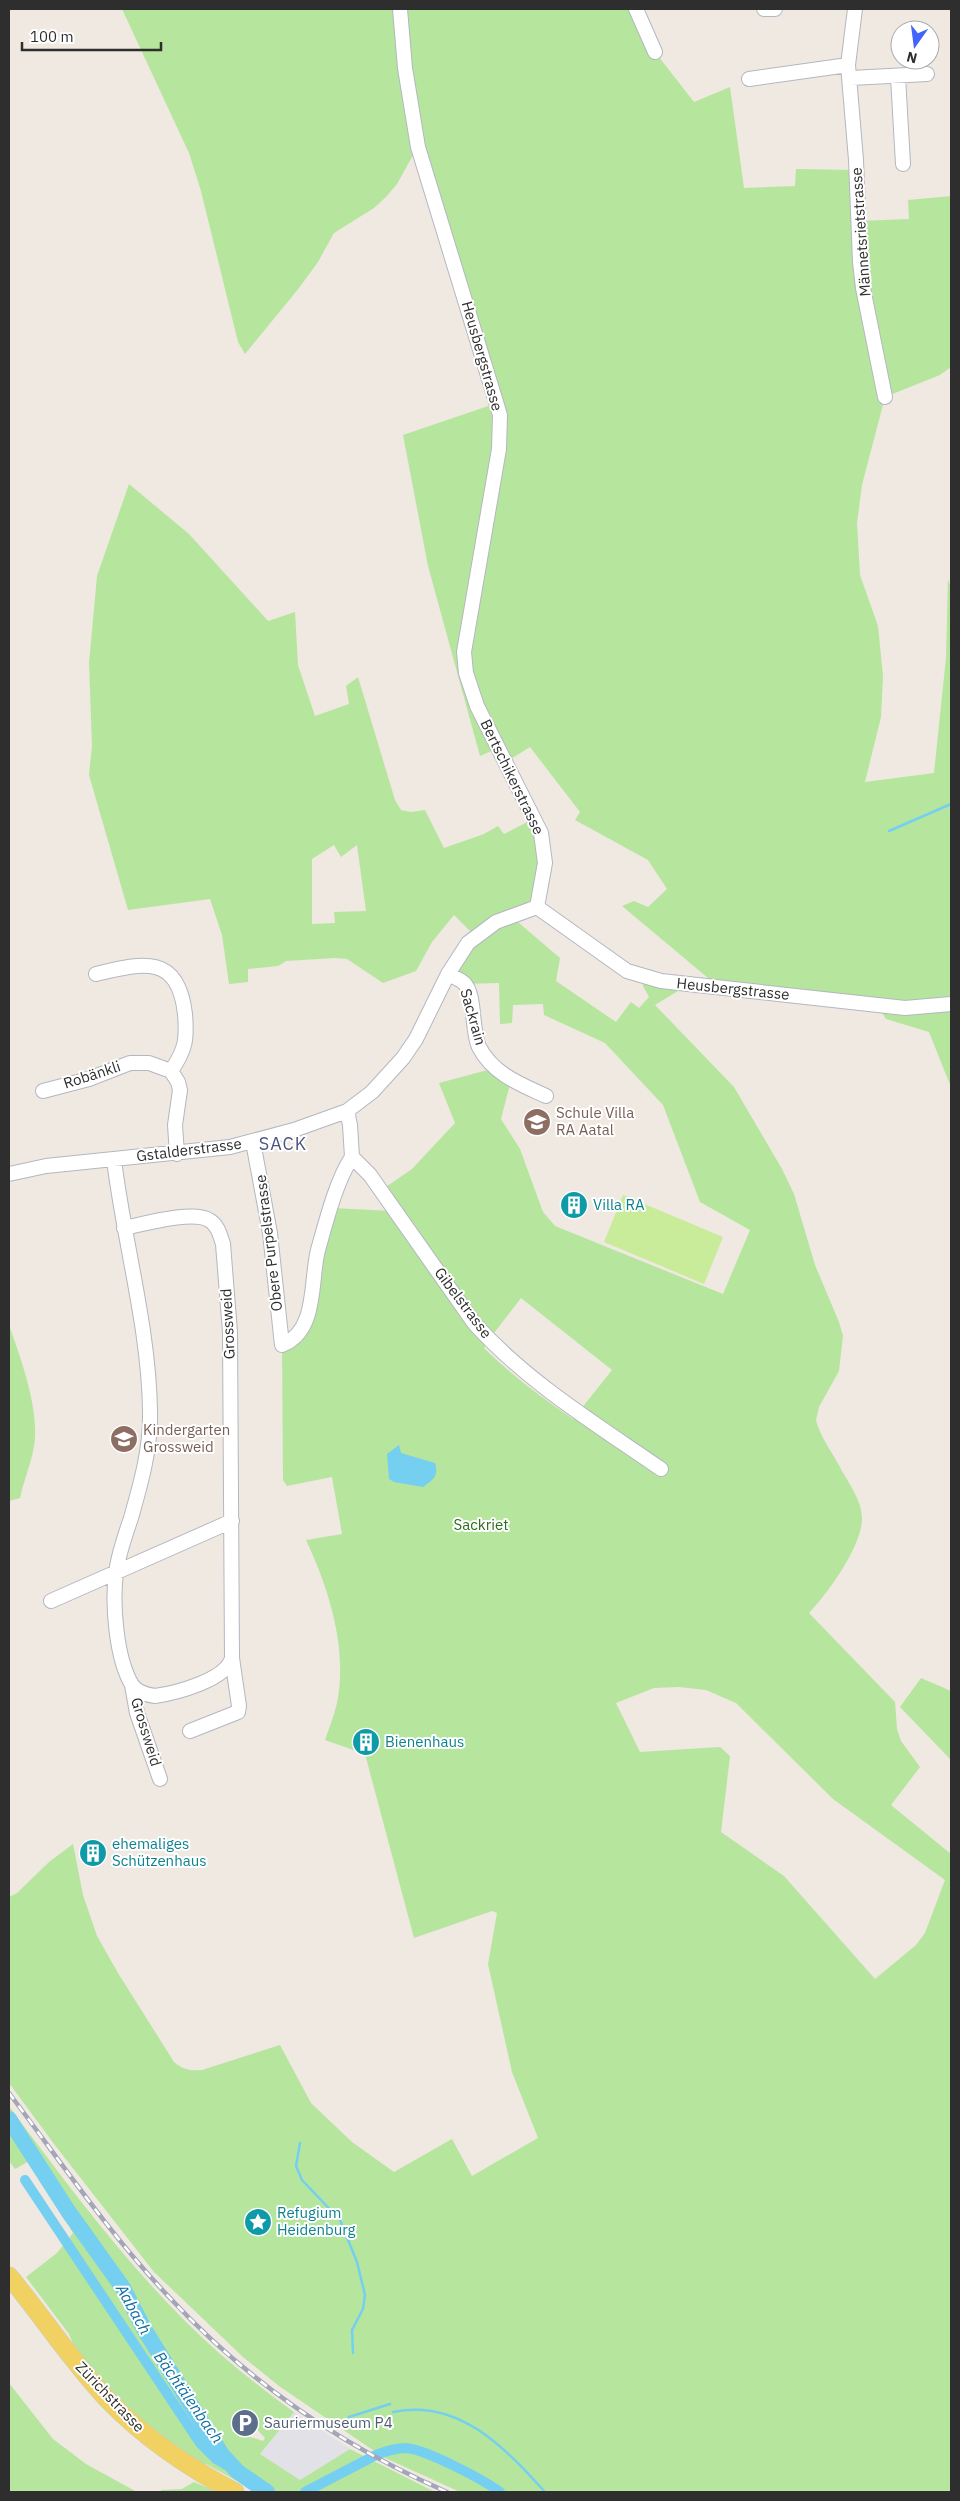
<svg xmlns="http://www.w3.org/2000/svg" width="960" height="2501" font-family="'IBM Plex Sans',sans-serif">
<rect width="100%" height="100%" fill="#efe9e1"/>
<!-- industrial -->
<path fill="#e3e1e8" d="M294,2412L350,2449L300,2480L260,2454Z"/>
<!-- green -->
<path fill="#b6e59e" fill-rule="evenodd" d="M122,9H636L655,52L694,102L730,87L744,188L795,186L796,169L856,170L858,221L909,219L908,200L951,196V367L940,375L885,397L862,485L857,523L860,575L878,626L883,676L881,717L865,782L934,773L946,658L948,579L951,588V1087L929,1032L886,1019L877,1005L720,988L622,906L634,901L648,907L667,889L648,860L575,820L580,812L530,747L506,762L498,748L480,756L428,566L403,435L497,403L417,148L397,184L386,197L374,208L334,233L318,262L299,288L245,354L238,342L201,191L189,153Z
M129,484L189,534L268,621L295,612L298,665L315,716L349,704L346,686L358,677L395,800L401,810L411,812L425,810L444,848L484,834L498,826L504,834L535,818L541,833L540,897L512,917L560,958L556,981L616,1022L631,1002L639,1008L649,997L643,986L642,977L688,985L655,1005L734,1087L782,1169L794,1194L815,1265L839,1322L843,1336L839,1371L819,1407L816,1420C820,1437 834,1455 842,1471C850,1485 861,1500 862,1517C863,1545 828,1593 809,1613L895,1702L897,1729L901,1741L920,1767L891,1805L951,1854V2492H460L383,2457L279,2386L243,2357L154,2272L54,2144L9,2083V1897L17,1893L49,1862L73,1844L83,1895L97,1936L118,1973L174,2062C184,2070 190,2071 202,2070L280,2045L311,2103L352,2142L394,2172L452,2139L472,2176L538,2138L512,2072L488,1964L497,1913L492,1911L414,1938L365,1754L325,1740C329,1728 334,1716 337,1703C348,1649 329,1589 306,1540L342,1534L332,1477L287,1486L283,1480L282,1345L295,1338L332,1208L392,1211L487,1342L484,1348C511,1375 541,1397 573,1419L612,1370L521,1298L491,1337L383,1189L412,1169L455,1123L439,1083L495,1068L511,1080L501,1119L520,1149L543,1212L555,1226L723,1294L750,1230L700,1202L663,1105L605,1043L544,1015L543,1004L513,1005L512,1023L500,1024L499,983L465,984L448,974L475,936L454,915L432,942L416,971L383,983L347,959L335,958L286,961L278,966L248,969V982L229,984L222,935L210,899L128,910L89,775L92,746L89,663L97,576ZM334,845L341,857L357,845L366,911L334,912L335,923L312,924V859ZM679,1687L706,1690L736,1703L833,1799L945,1880L925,1933L916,1945L875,1979L784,1876L721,1832L730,1756L720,1747L640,1752L616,1703L654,1688Z
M9,1325C21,1359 40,1410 34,1446C31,1464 24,1480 20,1498L9,1501Z
M921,1678L951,1691V1760L900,1707Z
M9,2106C71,2190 141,2284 219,2353C243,2374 268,2393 294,2412L260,2454L300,2480L350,2449L435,2492H257L206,2464L200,2473L86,2374L69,2334L26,2277L57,2253L73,2233L35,2167L9,2129ZM244,2415L265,2438L263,2441C254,2437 237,2435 232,2431Z
M9,2132L29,2161L15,2169L9,2161Z
M9,2383L53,2439L86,2464L137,2492H9Z
M194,2482L218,2492H161V2490L182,2489Z"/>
<!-- pitch -->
<path fill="#c9ec9a" d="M623,1195L723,1237L704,1284L604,1242Z"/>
<!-- water -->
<path fill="#75cff0" d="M399,1445L401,1453L435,1463C439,1476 433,1480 423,1487L394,1482L389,1479L387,1454Z"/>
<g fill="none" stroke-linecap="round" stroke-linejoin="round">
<!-- stream -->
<path stroke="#75cff0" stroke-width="2.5" d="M889,831L951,804
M300,2143L296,2166L302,2180L340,2220L357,2262L365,2295L363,2309L352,2330L353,2353
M393,2412C459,2398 505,2448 545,2492
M349,2417L390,2404"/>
<!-- canal -->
<path stroke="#75cff0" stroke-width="10" d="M25,2180L200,2443L216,2459L238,2472
M305,2492L376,2455C386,2451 395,2448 406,2448C425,2449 484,2480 500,2492"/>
<!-- river -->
<path stroke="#75cff0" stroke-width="16" d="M9,2119L68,2211L123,2288L144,2329L222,2455L238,2472L267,2492"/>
<!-- minor casing -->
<g stroke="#b4b7c1" stroke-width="16">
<path id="minor" d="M400,9L405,68L418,147L500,415L499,449L464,652L466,673L477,706L541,833L545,863L537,907
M636,9L655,52
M764,9H775
M855,9L848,65L856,160L860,262L863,288L885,397
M898,77L903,164
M851,78L927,74
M749,79L848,65
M537,907L627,971L661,981L905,1008L951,1004
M96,974C142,963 178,953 185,1014C187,1039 186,1049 171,1071
M448,974C453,977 460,979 464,983C476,995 471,1030 479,1047C493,1074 520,1084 546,1096
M43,1091L89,1079L130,1063H149L171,1071L178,1082L180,1090L175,1125L177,1154
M347,1111L350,1125L352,1157L370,1175L474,1323C527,1382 596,1424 661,1469
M253,1142L270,1233L282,1345C318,1331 310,1281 318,1250C326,1222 336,1181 352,1157
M114,1160C124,1242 149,1328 150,1411C151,1448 141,1483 131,1518C125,1536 118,1555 116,1573C112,1604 116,1658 132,1685C137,1692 147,1695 155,1696C176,1693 226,1680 232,1658L230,1332L223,1244C220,1235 218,1225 209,1220C193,1210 144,1224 124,1228
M9,1174L46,1166L230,1147L294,1130L347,1111L372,1092L403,1058L416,1039L448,974L468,943L496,922L537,907
M51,1601L232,1521
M132,1685L137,1713L160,1779
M190,1731L238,1712L239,1706L232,1658"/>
</g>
<!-- major casing -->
<g stroke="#c9c9c9" stroke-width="19">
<path id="major" d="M9,2276C43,2317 72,2362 109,2401C146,2439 189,2468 235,2492"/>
</g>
<!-- minor -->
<use href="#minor" stroke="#fff" stroke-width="14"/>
<!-- major -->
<use href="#major" stroke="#f2d163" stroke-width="18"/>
<!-- rail casing -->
<g stroke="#a3a6b8" stroke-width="4.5">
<path id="rail" d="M9,2093C61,2162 110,2235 170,2298C248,2382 342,2446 447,2492"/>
</g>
<!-- rail -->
<use href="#rail" stroke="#fff" stroke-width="2.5" stroke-dasharray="8" stroke-linecap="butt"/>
</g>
<!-- icons -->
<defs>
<g id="school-disc" transform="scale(1.4375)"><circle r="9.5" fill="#8d6e63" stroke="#fff"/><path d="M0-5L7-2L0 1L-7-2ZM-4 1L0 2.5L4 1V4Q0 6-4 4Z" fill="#fff"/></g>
<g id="building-disc" transform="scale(1.4375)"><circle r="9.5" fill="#0f9aa8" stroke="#fff"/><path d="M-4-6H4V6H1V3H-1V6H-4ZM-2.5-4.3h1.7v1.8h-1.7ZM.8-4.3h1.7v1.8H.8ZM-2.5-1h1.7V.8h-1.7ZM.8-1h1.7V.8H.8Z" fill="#fff"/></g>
<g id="sight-disc" transform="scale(1.4375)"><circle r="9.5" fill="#0f9aa8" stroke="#fff"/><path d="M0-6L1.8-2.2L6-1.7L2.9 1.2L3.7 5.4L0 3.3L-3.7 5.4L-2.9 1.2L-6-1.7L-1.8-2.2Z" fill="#fff"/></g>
<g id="parking-disc" transform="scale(1.4375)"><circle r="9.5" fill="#5c6f8a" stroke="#fff"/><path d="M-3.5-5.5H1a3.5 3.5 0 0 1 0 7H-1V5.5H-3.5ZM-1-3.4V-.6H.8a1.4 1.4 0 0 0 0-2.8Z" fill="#fff"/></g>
</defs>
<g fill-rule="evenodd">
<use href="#school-disc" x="537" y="1122"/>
<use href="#building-disc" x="574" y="1205"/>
<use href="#school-disc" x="124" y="1439"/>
<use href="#building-disc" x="366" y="1742"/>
<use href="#building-disc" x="93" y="1853"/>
<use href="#sight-disc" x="258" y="2222"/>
<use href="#parking-disc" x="245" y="2423"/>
</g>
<g text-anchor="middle" stroke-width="4" stroke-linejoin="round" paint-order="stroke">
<!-- street labels -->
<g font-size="15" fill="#2e2e2e" stroke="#fff">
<text transform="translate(861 232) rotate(-94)" y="5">Männetsrietstrasse</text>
<text transform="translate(482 356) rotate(74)" y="5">Heusbergstrasse</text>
<text transform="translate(512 777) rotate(64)" y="5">Bertschikerstrasse</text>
<text transform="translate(733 989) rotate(6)" y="5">Heusbergstrasse</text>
<text transform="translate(473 1017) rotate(74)" y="5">Sackrain</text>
<text transform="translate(92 1075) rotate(-18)" y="5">Robänkli</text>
<text transform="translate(189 1150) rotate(-7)" y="5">Gstalderstrasse</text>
<text transform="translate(269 1243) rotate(-97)" y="5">Obere Purpelstrasse</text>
<text transform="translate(463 1303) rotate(53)" y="5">Gibelstrasse</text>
<text transform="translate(228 1324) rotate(-93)" y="5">Grossweid</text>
<text transform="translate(146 1732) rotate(73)" y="5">Grossweid</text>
<text transform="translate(110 2397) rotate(46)" y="5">Zürichstrasse</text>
</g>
<!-- education labels -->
<g font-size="15" fill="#785e54" stroke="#fff" text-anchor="start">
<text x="556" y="1118">Schule Villa<tspan x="556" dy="17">RA Aatal</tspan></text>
<text x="143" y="1435">Kindergarten<tspan x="143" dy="17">Grossweid</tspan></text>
</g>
<!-- culture labels -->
<g font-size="15" fill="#0d838f" stroke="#fff" text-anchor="start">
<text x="593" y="1210">Villa RA</text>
<text x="385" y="1747">Bienenhaus</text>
<text x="112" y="1849">ehemaliges<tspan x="112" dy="17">Schützenhaus</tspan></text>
<text x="277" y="2218">Refugium<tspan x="277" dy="17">Heidenburg</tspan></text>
</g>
<!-- park labels -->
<g font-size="15" fill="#2c6e1b" stroke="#fff">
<text x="481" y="1530">Sackriet</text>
</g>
<!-- service labels -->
<g font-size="15" fill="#4e5e75" stroke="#fff" text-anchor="start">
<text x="264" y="2428">Sauriermuseum P4</text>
</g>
<!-- water labels -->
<g font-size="16" font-style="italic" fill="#0d6fa3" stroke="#fff">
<text transform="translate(134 2309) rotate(61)" y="6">Aabach</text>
<text transform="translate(189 2397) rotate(55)" y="6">Bächtälenbach</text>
</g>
<!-- quarter labels -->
<g font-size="18" letter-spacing="1" fill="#4d5680" stroke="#fff">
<text x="283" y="1150">SACK</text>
</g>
</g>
<!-- border -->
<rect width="960" height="2501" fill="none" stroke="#2e2e2e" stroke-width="20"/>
<!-- north arrow -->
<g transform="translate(915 45) rotate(194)"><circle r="24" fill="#ffffff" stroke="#ababab"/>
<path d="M0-4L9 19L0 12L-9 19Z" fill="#4264fb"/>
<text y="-8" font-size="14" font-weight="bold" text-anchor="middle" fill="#2e2e2e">N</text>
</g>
<!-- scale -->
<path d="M22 42v8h139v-8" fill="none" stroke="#2e2e2e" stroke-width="2.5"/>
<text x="30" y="42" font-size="15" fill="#2e2e2e" stroke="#ffffff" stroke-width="4" paint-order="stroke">100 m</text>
</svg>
